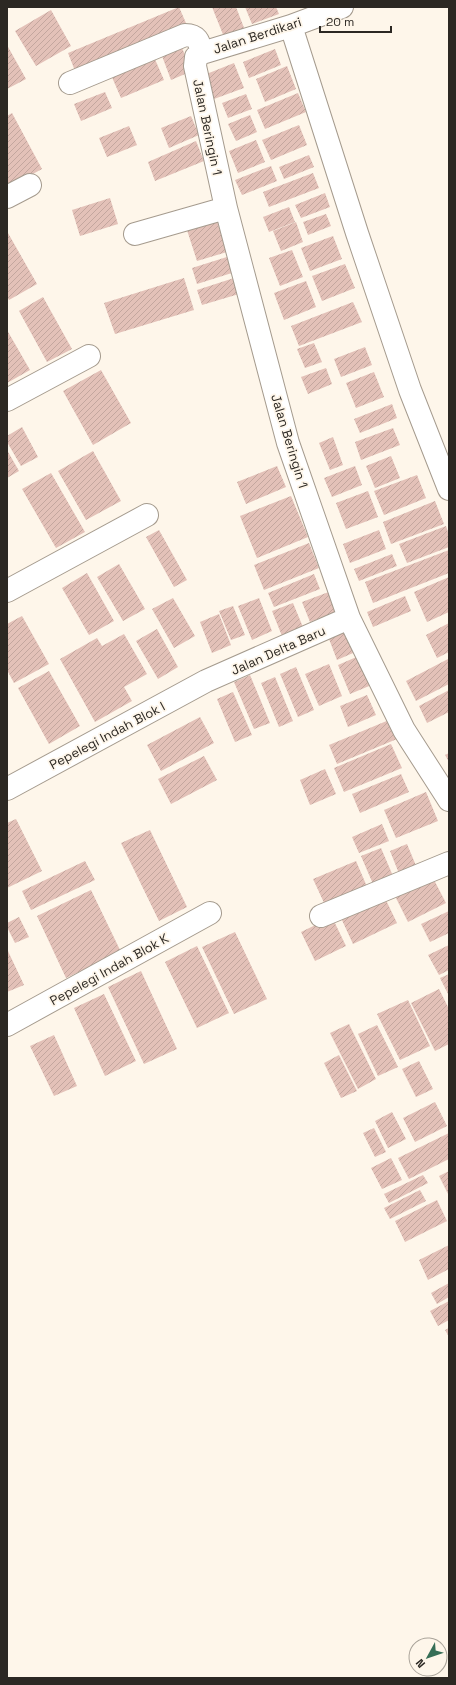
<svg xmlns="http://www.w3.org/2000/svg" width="456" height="1685" font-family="'Space Grotesk',sans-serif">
<defs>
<pattern id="building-hatch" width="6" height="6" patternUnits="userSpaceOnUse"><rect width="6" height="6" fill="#e3c1b8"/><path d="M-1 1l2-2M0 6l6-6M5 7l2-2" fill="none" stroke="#c3a69e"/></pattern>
</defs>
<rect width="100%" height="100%" fill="#fef6ea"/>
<!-- building -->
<path fill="url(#building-hatch)" d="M179,7L189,30L77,76L68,53Z
M212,7H236L246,33L226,42Z
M245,7H276L279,14L252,24Z
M51,10L71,46L36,66L15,31Z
M7,45L26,79L7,89Z
M182,48L192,71L171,80L162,56Z
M275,49L281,65L249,78L243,62Z
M154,57L164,80L121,98L111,75Z
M234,63L244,88L214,99L204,75Z
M287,66L296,89L265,102L256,79Z
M105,92L112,108L81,121L74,104Z
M298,93L306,112L265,129L257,110Z
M246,94L252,109L228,118L222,103Z
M12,113L42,169L7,188V116Z
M250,115L257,132L236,141L228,124Z
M191,116L199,135L169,148L161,128Z
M299,125L307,145L271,160L262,140Z
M129,126L137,145L107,157L99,138Z
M256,140L265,162L238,173L229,151Z
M196,141L204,161L155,181L148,162Z
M309,155L314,167L284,179L279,167Z
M271,166L277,181L242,195L235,180Z
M313,173L319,188L269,207L263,192Z
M325,193L330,207L301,218L295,205Z
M110,198L118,224L80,236L72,210Z
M289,207L295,222L269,232L263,217Z
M326,214L331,226L308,235L303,222Z
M216,218L227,252L197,261L186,227Z
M296,222L303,242L281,251L273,231Z
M7,233H8L37,284L9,300L7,297Z
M333,236L342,259L310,271L301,248Z
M292,250L303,277L280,286L269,258Z
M230,256L235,272L197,284L192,268Z
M345,264L355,288L322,301L312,276Z
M184,278L194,310L115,334L104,303Z
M234,278L239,294L202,305L197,290Z
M306,281L316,307L284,320L274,293Z
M43,297L72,349L47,362L19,311Z
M353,302L362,322L299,346L291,326Z
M7,330L30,370L7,383Z
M314,343L322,362L305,368L297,349Z
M365,347L372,365L341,377L334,359Z
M326,368L332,384L308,394L301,377Z
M101,370L131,423L93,445L63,391Z
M374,372L384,397L356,408L346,383Z
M392,404L397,418L360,433L354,419Z
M22,427L38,457L21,466L7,442V436Z
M393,428L400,445L361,460L355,442Z
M333,437L343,465L330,470L319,443Z
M7,450L19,471L7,478Z
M93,451L121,501L86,520L58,471Z
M391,456L400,478L375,488L366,466Z
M277,466L286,487L246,504L237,482Z
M355,466L362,485L332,497L324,478Z
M51,473L85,532L56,548L22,489Z
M417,475L426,498L384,515L374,491Z
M368,491L378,517L346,529L336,503Z
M291,496L308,537L257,558L240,516Z
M435,501L444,524L391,544L383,522Z
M446,526L449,535V547L407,563L399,544Z
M159,530L187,580L174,587L146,537Z
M379,530L386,549L350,563L343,544Z
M309,543L319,568L264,590L254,565Z
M449,550V573L373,603L365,582Z
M392,554L397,566L359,581L354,569Z
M119,564L145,609L123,621L97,577Z
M87,573L114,621L89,635L62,588Z
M314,574L320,589L274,607L268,593Z
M449,577V612L427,622L414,592Z
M334,590L342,610L310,622L302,602Z
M405,596L411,611L373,627L367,612Z
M173,598L195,636L174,648L152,609Z
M259,598L272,631L252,640L238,606Z
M293,603L305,632L284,641L272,611Z
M233,606L245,635L231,640L219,611Z
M219,614L231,645L212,653L200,622Z
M22,616L49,664L14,683L7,670V624Z
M449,623V652L437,658L426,635Z
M157,629L178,667L158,679L136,641Z
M351,630L360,650L337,660L329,639Z
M124,634L147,674L124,687L132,701L95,722L60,659L97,638L102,646Z
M361,655L374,684L350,694L338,665Z
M448,659L449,662V684L416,701L406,681Z
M329,664L342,696L319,706L305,674Z
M296,667L314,710L298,717L280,674Z
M49,671L80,726L49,744L18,688Z
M250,675L270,723L254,729L234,682Z
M275,677L293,721L279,727L261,683Z
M449,690V712L427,723L419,706Z
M233,692L252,735L235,742L217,699Z
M367,695L376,715L348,727L340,706Z
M200,717L214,743L161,771L147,745Z
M389,720L397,739L337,764L329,745Z
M391,744L402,768L344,792L334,768Z
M449,753V762L445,755Z
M204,756L217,780L171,804L158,779Z
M325,769L336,794L310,805L300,780Z
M401,774L409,792L360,813L352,794Z
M426,792L438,821L396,838L384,810Z
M16,819L42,871L7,888V823Z
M382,824L389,841L359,853L352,837Z
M150,830L187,907L159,921L121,843Z
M407,844L417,868L400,876L390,851Z
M381,848L393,876L373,884L361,856Z
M85,861L95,880L31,910L22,891Z
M356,861L368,889L326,907L313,879Z
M432,876L446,903L408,922L394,894Z
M91,890L121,952L66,978L37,916Z
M384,896L397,923L353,944L341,918Z
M449,911V933L430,942L421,924Z
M19,917L29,937L15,943L7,927V923Z
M332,917L346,946L315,961L301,932Z
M235,932L267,999L234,1014L202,947Z
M449,945V970L439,975L428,955Z
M197,946L229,1013L197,1028L165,962Z
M7,949L24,985L7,992Z
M141,971L177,1049L144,1064L108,987Z
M449,974V996L440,978Z
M439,989L449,1009V1044L435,1051L411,1003Z
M104,994L136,1061L105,1076L74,1008Z
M408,1000L430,1046L400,1060L377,1014Z
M349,1024L376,1079L358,1089L330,1033Z
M377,1025L398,1067L378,1076L358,1034Z
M54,1035L77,1086L54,1096L30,1046Z
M339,1055L357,1091L341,1098L324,1063Z
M419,1061L433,1089L416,1097L402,1069Z
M435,1102L447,1126L415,1142L403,1118Z
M392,1112L406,1139L388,1148L375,1121Z
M374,1128L386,1152L375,1157L363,1133Z
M449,1133V1159L409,1179L398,1158Z
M391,1158L402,1180L382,1189L371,1168Z
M449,1171V1193L448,1194L439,1176Z
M423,1175L428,1183L389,1203L384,1194Z
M420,1190L426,1201L390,1219L384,1208Z
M437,1200L447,1221L405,1242L395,1221Z
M449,1245V1269L428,1280L419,1260Z
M449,1283V1297L437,1304L431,1293Z
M449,1301V1320L438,1326L430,1311Z
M449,1328V1337L445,1330Z"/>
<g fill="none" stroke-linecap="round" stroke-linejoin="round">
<!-- minor casing -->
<g stroke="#a59b8e" stroke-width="24">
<path id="minor" d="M342,7L291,26L202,53L196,57L195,66L226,208L288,443L349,618L404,730L449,800
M291,26L357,233L410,390L449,489
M70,83L185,35C198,35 199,42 202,53
M7,197L30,185
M135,234L226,208
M7,400L89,356
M7,591L147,515
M7,789L206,681L349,618
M321,916L449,863
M7,1025L210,913"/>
</g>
<!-- minor -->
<use href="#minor" stroke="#fff" stroke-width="22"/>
</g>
<g text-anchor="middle" stroke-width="3.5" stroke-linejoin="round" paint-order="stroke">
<!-- street labels -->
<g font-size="13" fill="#2c2823" stroke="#fef6ea">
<text transform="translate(257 35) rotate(-18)" y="5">Jalan Berdikari</text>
<text transform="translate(208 127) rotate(78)" y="5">Jalan Beringin 1</text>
<text transform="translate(290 441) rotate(73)" y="5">Jalan Beringin 1</text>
<text transform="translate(278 650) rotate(-24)" y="5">Jalan Delta Baru</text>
<text transform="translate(107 735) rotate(-28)" y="5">Pepelegi Indah Blok I</text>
<text transform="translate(109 969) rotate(-29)" y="5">Pepelegi Indah Blok K</text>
</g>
</g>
<!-- border -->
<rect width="456" height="1685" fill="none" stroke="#2c2823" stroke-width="16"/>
<!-- north arrow -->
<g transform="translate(428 1657) rotate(230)"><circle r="19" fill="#fef6ea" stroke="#aaa49a"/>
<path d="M0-3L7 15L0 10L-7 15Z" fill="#366e56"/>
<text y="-6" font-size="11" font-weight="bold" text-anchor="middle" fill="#2c2823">N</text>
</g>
<!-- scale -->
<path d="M320 26v6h71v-6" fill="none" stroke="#2c2823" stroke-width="2"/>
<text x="326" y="26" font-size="12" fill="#2c2823" stroke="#fef6ea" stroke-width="3" paint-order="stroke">20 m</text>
</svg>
